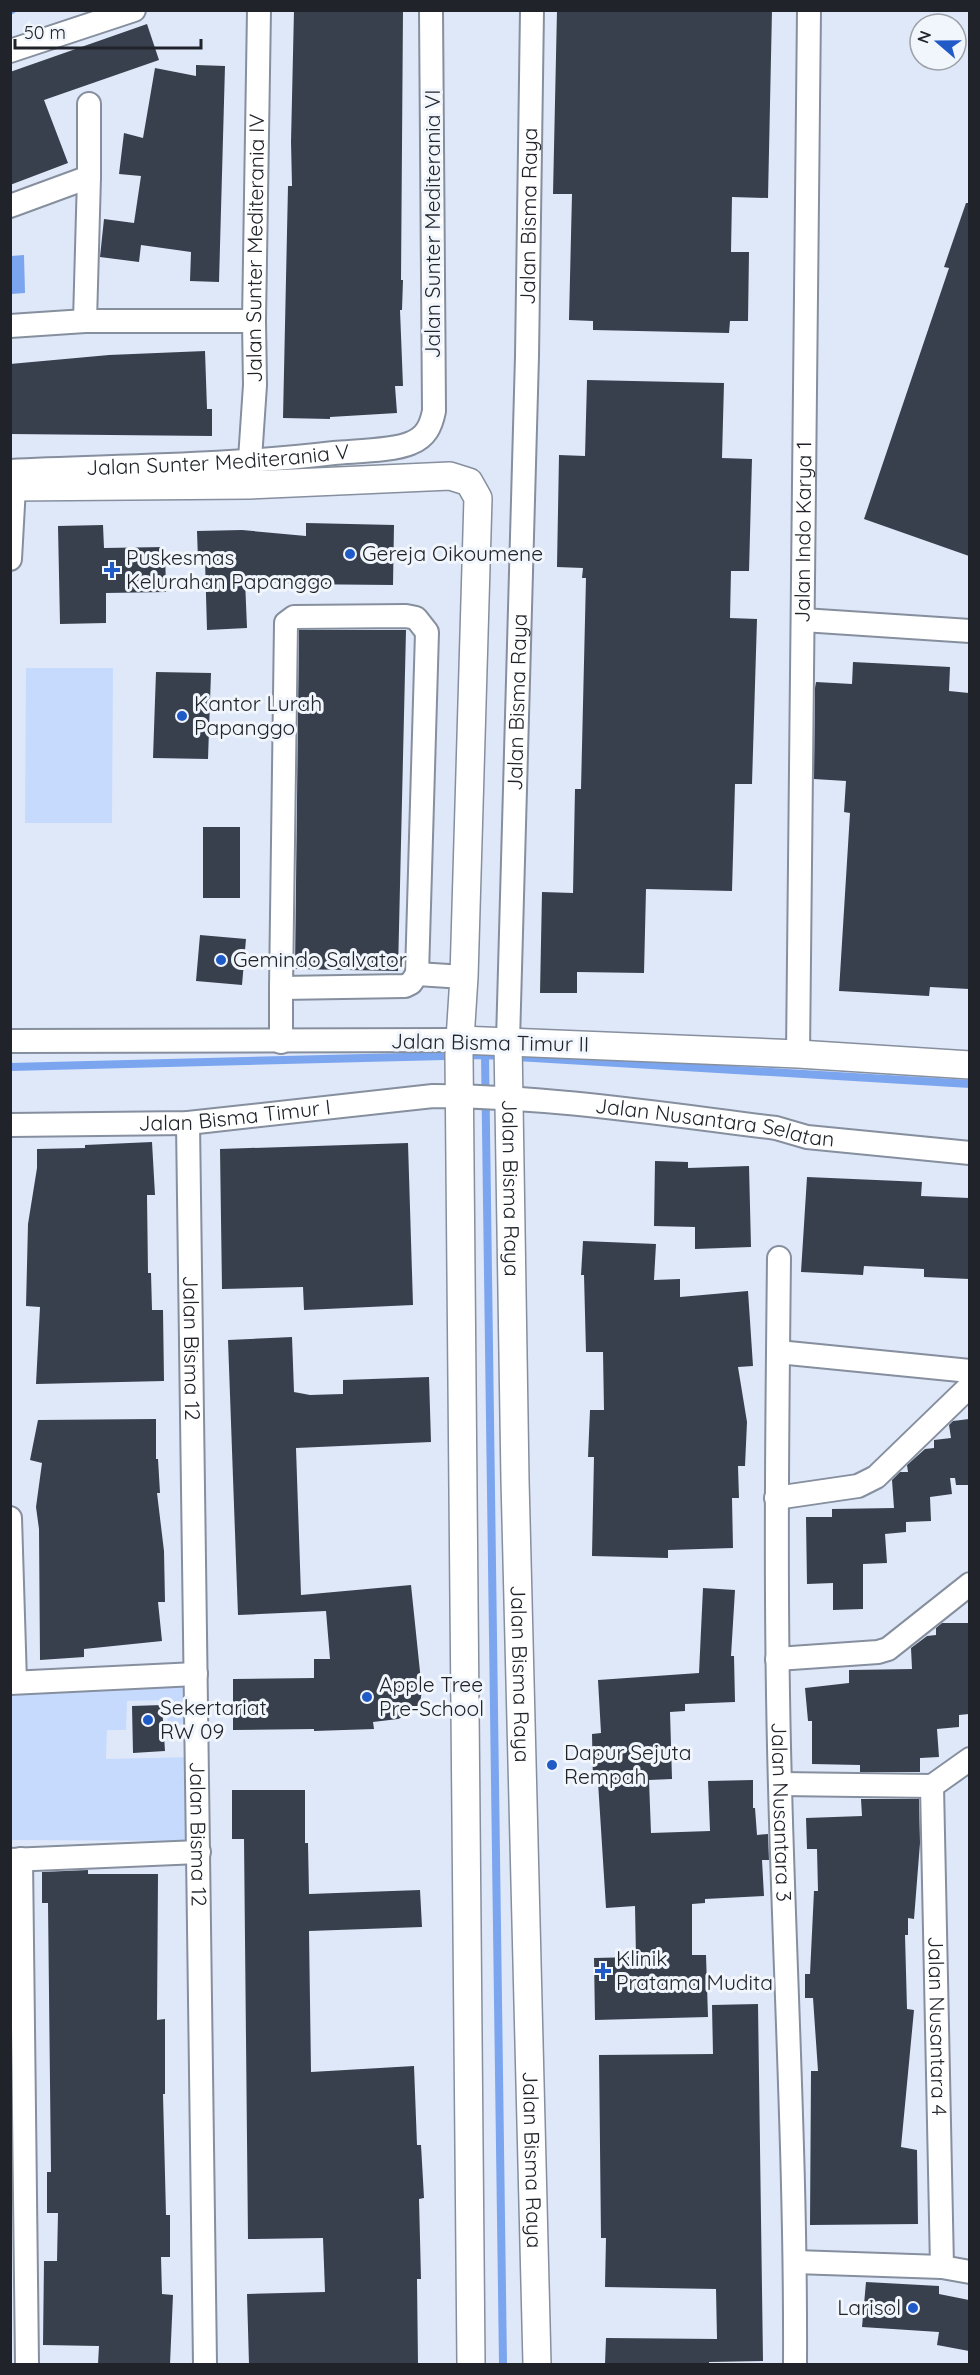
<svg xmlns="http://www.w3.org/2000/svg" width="980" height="2375" font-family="Quicksand,sans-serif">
<rect width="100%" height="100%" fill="#dfe8f9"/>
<!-- green -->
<path fill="#c6dafd" d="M26,668H113L112,823H25Z
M189,1679L191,1723L168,1725L166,1700L127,1701L126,1730H107L106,1759L192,1757L195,1841L11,1840L10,1686Z"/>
<!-- water -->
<path fill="#7ba5ef" d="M24,255L25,293L11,294V256Z"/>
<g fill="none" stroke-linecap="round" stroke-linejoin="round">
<!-- stream -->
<path stroke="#7ba5ef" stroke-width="8" d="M10,11L12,10
M485,1055L503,2364
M10,1067L485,1055L970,1084"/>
</g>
<!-- building -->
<path fill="#38404d" d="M294,10H403L401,280H403L402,310H400L403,386H395L397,413L330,417V419L283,418L288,186H292L291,142Z
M557,10H772L768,198L732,197L731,252H749L748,321H730L729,333L593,330V321L569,320L572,194H553Z
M147,24L159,60L44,100L68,163L10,185V72Z
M196,65L225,66L219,282L190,281L191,252L141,245L139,262L100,257L104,219L134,223L141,176L119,174L124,133L143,138L155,68L196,76Z
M966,203H969V556L864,519L949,268L944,267Z
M205,351L207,409H212V436L10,434V364L109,355Z
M587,380L724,383L722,458L752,459L749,571H731L730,618L757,619L752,784H735L732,891L646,889L644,973L577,972V993H540L542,892L573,893L575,789H581L586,578H582L583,568L557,567L559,455L585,456Z
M306,523L394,525L393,585L288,584L245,580L247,628L207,630L205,560H198L197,531L242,530L306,536Z
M103,525L104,548L165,547L166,592L106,593V623L60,624L58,526Z
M299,630H406L398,971L295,969Z
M853,662L950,667L949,691L969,693V989L930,987L929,996L839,991L850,813L844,812L846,781L814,779L815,688L816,682L852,684Z
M156,672L211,673L208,759L153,758Z
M203,827H240V898H203Z
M200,935L246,939L242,985L196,981Z
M152,1142L155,1195H147L148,1273H151L152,1310H163L164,1381L36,1384L40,1307L26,1306L28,1224L37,1168V1149L85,1148V1145Z
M408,1143L413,1305L304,1310L303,1287L222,1289L220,1149Z
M655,1161L688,1162V1168L749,1166L751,1247L695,1249V1227L654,1226Z
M807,1177L922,1182L921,1196L969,1198V1279L924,1277V1269L864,1266L863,1275L801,1272Z
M583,1241L656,1244L654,1280L680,1279V1297L748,1291L753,1366L738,1367L747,1422L745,1466H738L739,1498H732L733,1548L668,1550V1558L592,1556L594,1457H588L590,1410H604L603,1352H586L584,1275H581Z
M292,1337L294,1392L310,1395L343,1394V1380L429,1377L431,1442L296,1448L301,1595L411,1585L422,1691L420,1703L410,1714L398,1719L373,1722L374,1729L314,1731V1729L233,1730V1679L314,1678V1659H330L326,1611L238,1615L228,1340Z
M156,1419V1459H158L160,1493H157L164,1551L165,1602H158L162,1641L84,1649V1657L40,1660L39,1529L36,1507L42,1463L30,1460L38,1420Z
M969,1419V1485H956L955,1478H950L952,1494L930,1497L931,1521L906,1522V1532L885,1534L887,1563L863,1564V1609L833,1610V1583L807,1584L806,1517H832V1509L894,1508L892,1480L900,1472H908L907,1465L925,1449L934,1448V1440L951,1438L949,1425L953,1421Z
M703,1588L735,1590L731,1656H734L735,1702L685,1704V1711L670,1712L672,1779L649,1780L651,1833L710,1831L708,1781L753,1780V1808H755L757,1835L768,1834L769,1860H762L764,1896L705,1899V1903L692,1904V1955H706L708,2017L595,2020L594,1958L636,1957L635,1906L606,1908L598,1782H593L592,1734L601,1733L598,1680L699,1673Z
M942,1623H969V1714L959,1715V1727L937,1729L939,1757L920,1758V1772H860V1765L812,1764V1721H808L805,1688L849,1683V1670L912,1669L911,1648L927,1636L936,1635V1628Z
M162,1705L165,1751L133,1753L132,1706Z
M232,1790H305V1843H308L309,1894L420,1890L422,1927L309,1931L311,2072L414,2066L417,2145H421L424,2198L419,2199L421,2279H417L418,2364H249L247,2294L325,2292L323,2238L248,2239L244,1839H232Z
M861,1799H919L920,1843L914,1919L908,1918V1935H905L907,2009L914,2010L901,2147L917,2150L918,2224L810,2225L811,2071H818L813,1998H805V1974H810L814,1891H818L817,1849H807L806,1818L862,1816Z
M88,1870V1874H158L157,2020L165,2019V2094H163L166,2215H170V2257H161L162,2294L173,2295L170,2364H98L99,2346L43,2345L44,2261H57L58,2213H47V2172H51L48,1903H42V1872Z
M758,2004L763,2361L709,2362V2364H605L606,2338L717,2339L716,2289L605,2287L606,2238H601L599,2055L713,2054L712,2005Z
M866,2282L939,2286V2294L969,2300V2351L937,2345L939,2332L862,2327Z"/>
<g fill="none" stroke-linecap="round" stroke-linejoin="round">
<!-- minor casing -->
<g stroke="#868f9e" stroke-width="26">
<g id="minor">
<path d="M10,51L134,10"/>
<path d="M10,206L89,177"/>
<path d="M85,321L89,177V104"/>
<path d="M10,326L85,321H254"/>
<path id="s1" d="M10,471C118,466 227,466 334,453C355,451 393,451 411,443C426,437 431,426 434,411L431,10"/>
<path id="s2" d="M249,474L255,385L254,321L259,10"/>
<path d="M10,559L14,487"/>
<path d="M406,616L416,618L427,632L417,974L411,983L405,986L281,988L286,623L294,617Z"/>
<path d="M803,620L970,631"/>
<path d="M417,974L464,977"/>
<path d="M281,988V1042"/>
<path d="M10,1041L460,1040"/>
<path id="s3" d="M508,1041L527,356L532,10"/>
<path id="s4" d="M798,1054L809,10"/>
<path id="s5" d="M188,1123L205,2364"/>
<path id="s6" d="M10,1125L188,1123L433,1096C548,1096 662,1114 776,1128L807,1137L970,1153"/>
<path id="s7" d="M779,1258C777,1434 775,1610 780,1786C785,1979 796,2172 795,2364"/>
<path d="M778,1352L970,1371"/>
<path d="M776,1498L858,1486L876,1477L970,1386"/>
<path d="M10,1518L15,1682"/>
<path d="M777,1659L878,1652L888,1649L970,1584"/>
<path d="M10,1683L196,1674"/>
<path d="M780,1784L932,1786L970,1759"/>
<path id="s8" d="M932,1786L942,2267"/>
<path d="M21,1859L27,2364"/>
<path d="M10,1860L199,1852"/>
<path d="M795,2262L942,2267L970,2272"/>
</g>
</g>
<!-- tertiary casing -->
<g stroke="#868f9e" stroke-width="30">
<g id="tertiary">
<path d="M10,487L248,485L450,476L469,482L478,498L464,977L459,1055L471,2364"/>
<path d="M460,1040L798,1054L970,1065"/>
<path id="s9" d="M508,1041L515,1480L537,2364"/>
</g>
</g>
<!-- minor -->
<use href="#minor" stroke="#fff" stroke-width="22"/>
<!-- tertiary -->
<use href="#tertiary" stroke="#fff" stroke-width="27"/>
</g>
<!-- markers -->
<g fill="#205ac6" stroke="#f1f5fc" stroke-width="2">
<circle cx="350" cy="554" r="6"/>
<path d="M109 561h6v6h6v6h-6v6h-6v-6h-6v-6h6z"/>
<circle cx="182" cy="716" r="6"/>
<circle cx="221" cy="960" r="6"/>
<circle cx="367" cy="1697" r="6"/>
<circle cx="148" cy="1720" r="6"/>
<circle cx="552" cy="1765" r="6"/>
<path d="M600 1962h6v6h6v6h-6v6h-6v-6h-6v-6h6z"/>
<circle cx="913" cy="2308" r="6"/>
</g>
<g text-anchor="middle" stroke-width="6" stroke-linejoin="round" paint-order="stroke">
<!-- street labels -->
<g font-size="21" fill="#20242a" stroke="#f1f5fc">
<text dy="7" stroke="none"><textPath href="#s3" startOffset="825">Jalan Bisma Raya</textPath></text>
<text transform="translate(433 224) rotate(-90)" y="7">Jalan Sunter Mediterania VI</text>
<text dy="7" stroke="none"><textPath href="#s2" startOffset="226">Jalan Sunter Mediterania IV</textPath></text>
<text dy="7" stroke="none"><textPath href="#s1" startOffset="208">Jalan Sunter Mediterania V</textPath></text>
<text dy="7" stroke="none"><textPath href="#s4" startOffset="522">Jalan Indo Karya 1</textPath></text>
<text dy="7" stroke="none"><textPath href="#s3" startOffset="339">Jalan Bisma Raya</textPath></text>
<text transform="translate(490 1043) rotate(1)" y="7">Jalan Bisma Timur II</text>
<text dy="7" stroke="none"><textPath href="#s6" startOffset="225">Jalan Bisma Timur I</textPath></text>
<text dy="7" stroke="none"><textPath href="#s6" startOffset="708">Jalan Nusantara Selatan</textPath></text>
<text dy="7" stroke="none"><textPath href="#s9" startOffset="147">Jalan Bisma Raya</textPath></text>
<text dy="7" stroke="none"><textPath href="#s5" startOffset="225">Jalan Bisma 12</textPath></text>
<text dy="7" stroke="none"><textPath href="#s9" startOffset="633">Jalan Bisma Raya</textPath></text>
<text dy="7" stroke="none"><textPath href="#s7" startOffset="554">Jalan Nusantara 3</textPath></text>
<text dy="7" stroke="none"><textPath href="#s5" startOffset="711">Jalan Bisma 12</textPath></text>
<text dy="7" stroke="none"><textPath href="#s8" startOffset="240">Jalan Nusantara 4</textPath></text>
<text dy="7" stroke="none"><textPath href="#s9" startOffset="1119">Jalan Bisma Raya</textPath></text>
</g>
<!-- poi labels -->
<g font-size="21" fill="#20242a" stroke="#f1f5fc" text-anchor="start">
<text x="362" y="561">Gereja Oikoumene</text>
<text x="126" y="565">Puskesmas<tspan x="126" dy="24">Kelurahan Papanggo</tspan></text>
<text x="194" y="711">Kantor Lurah<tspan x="194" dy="24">Papanggo</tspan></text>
<text x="233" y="967">Gemindo Salvator</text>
<text x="379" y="1692">Apple Tree<tspan x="379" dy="24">Pre-School</tspan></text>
<text x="160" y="1715">Sekertariat<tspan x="160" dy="24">RW 09</tspan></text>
<text x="564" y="1760">Dapur Sejuta<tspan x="564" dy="24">Rempah</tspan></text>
<text x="616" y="1966">Klinik<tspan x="616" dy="24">Pratama Mudita</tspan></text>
<text x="901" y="2315" text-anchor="end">Larisol</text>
</g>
</g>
<!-- border -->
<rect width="980" height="2375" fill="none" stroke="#20242a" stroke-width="24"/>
<!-- north arrow -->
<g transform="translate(938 42) rotate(290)"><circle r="28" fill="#f1f5fc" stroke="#9da1a8" stroke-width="1.5"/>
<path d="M0-4.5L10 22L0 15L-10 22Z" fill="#205ac6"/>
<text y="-9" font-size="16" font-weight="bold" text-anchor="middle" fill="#20242a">N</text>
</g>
<!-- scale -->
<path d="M15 39v9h186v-9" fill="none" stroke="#20242a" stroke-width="3"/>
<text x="24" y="39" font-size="18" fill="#20242a" stroke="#f1f5fc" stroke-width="4.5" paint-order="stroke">50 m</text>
</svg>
